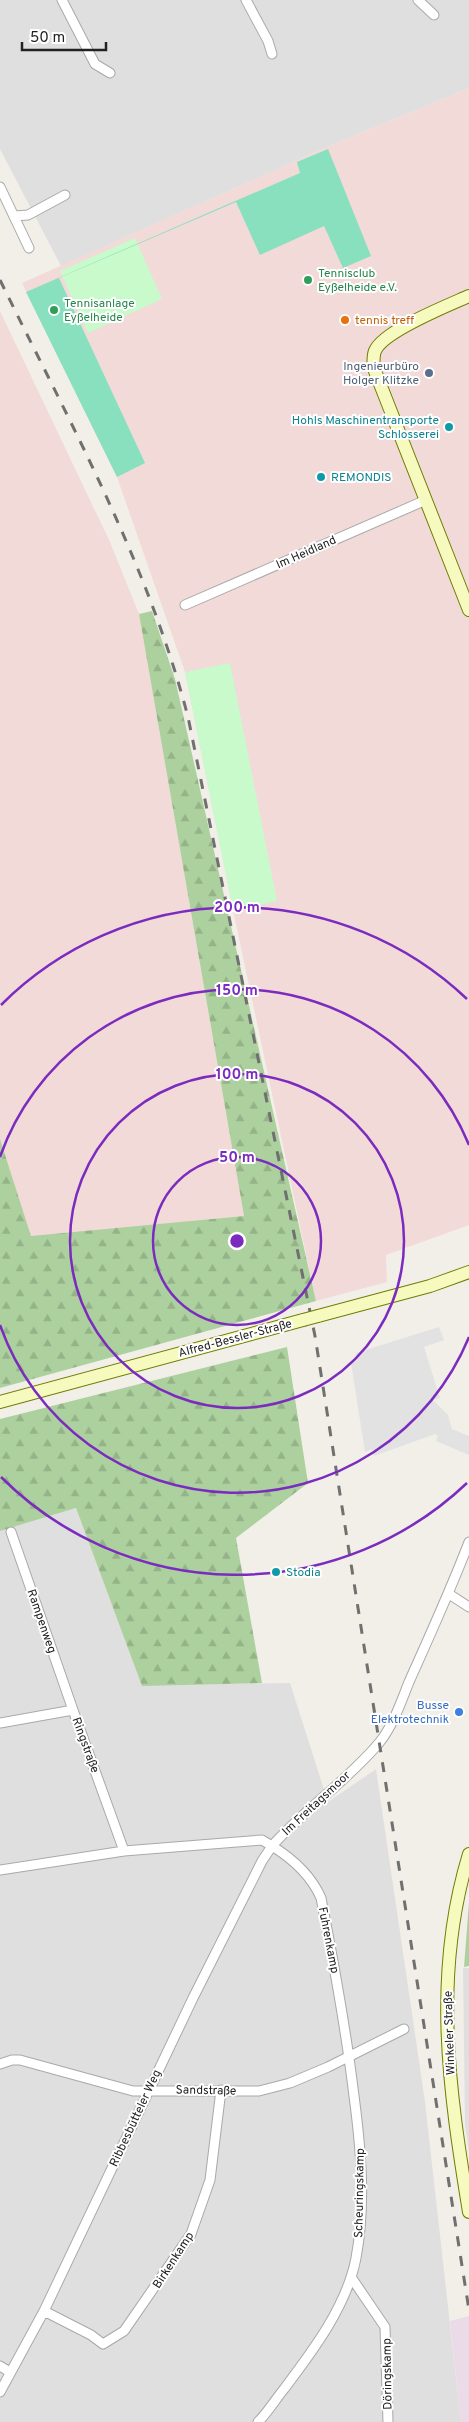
<svg xmlns="http://www.w3.org/2000/svg" width="469" height="2422" font-family="Overpass,sans-serif">
<defs>
<pattern id="forest-firs" width="22" height="20" patternUnits="userSpaceOnUse" patternTransform="scale(1.25)"><rect width="22" height="20" fill="#add19e"/><path d="M5 1l3.5 6h-7zM16 11l3.5 6h-7z" fill="#95b388"/></pattern>
</defs>
<rect width="100%" height="100%" fill="#f2efe9"/>
<!-- residential -->
<path fill="#e0dfdf" d="M0,0H469V88L327,147L61,266L0,149Z
M76,1508L142,1685L290,1683L328,1802L376,1769L425,2102L461,2422H0V1531Z
M463,1968H469V2153L465,2125Z"/>
<!-- commercial -->
<path fill="#f2dad9" d="M469,88V1225L386,1255L387,1282L316,1301L233,910L185,672L117,477L22,283L327,147Z
M0,311L110,542L139,614L244,1216L31,1237L0,1139Z"/>
<!-- railway -->
<path fill="#ebdbe8" d="M469,2316V2422H461L450,2321Z"/>
<!-- forest -->
<path fill="url(#forest-firs)" d="M152,611L175,679L316,1301L0,1388V1139L31,1236L244,1216L139,614Z
M287,1347L308,1483L236,1538L262,1683L142,1686L76,1508L0,1531V1419Z
M469,1901V1966L464,1967L469,1902Z"/>
<!-- park -->
<path fill="#c8facc" d="M135,238L162,299L88,333L60,271Z
M230,663L277,901L233,910L185,672Z"/>
<!-- pitch -->
<path fill="#88e0be" d="M328,149L371,256L343,268L324,226L260,255L236,202L59,278L145,463L117,477L26,292L300,173L297,162Z"/>
<!-- parking -->
<path fill="#e2e2e2" d="M439,1327L444,1340L424,1347L440,1398L433,1400L448,1415L452,1429L469,1436V1455L436,1441L438,1436L435,1434L374,1456L372,1449L365,1452L351,1363L357,1361L356,1353Z"/>
<g fill="none" stroke-linecap="round" stroke-linejoin="round">
<!-- street casing -->
<g stroke="#a9a9a9" stroke-width="11">
<path id="street" d="M62,0L95,64L110,73
M246,0L268,41L272,54
M418,0L434,15
M0,187L29,248
M15,216L28,215L65,195
M185,605L426,500
M11,1532L73,1710
M449,1594L469,1607
M0,1723L73,1710L124,1851
M0,1870L124,1851L262,1840L272,1846C305,1809 347,1781 379,1743C393,1726 401,1702 409,1682C430,1635 451,1589 469,1542
M0,2064L12,2060H20L133,2091H259L290,2083L328,2067L404,2029
M351,2277L385,2327L388,2422
M44,2311L91,2335L103,2344L124,2331L191,2234L210,2180L221,2090
M0,2366L10,2372
M0,2392L44,2311L193,1998L262,1861L272,1846C293,1859 311,1875 321,1898C334,1964 346,2029 354,2096C361,2149 366,2205 356,2258C347,2306 312,2352 284,2389C275,2400 268,2412 258,2422"/>
</g>
<!-- secondary casing -->
<g stroke="#707d05" stroke-width="14">
<path id="secondary" d="M469,296C449,305 383,331 375,351C373,355 374,362 373,366L469,610
M318,1316L430,1286L469,1272
M0,1402L303,1320
M469,1854C432,1975 449,2090 469,2212"/>
</g>
<!-- street -->
<use href="#street" stroke="#fff" stroke-width="9"/>
<!-- secondary -->
<use href="#secondary" stroke="#f7fabf" stroke-width="12"/>
<!-- rail -->
<path stroke="#707070" stroke-width="3" stroke-dasharray="10 10" stroke-linecap="butt" d="M0,280C70,423 148,563 188,717L315,1336L469,2310"/>
<!-- secondary-bridge casing -->
<g stroke="#707d05" stroke-width="14" stroke-linecap="butt">
<path id="secondary-bridge" d="M303,1320L318,1316"/>
</g>
<!-- secondary-bridge -->
<use href="#secondary-bridge" stroke="#f7fabf" stroke-width="12"/>
</g>
<!-- distance rings -->
<g fill="none" stroke="#7b2cbf" stroke-width="2.5">
<circle cx="237" cy="1241" r="84"/>
<circle cx="237" cy="1241" r="167"/>
<path d="M469 1337A251 251 0 0 1 0 1325M0 1157A251 251 0 0 1 469 1145"/>
<path d="M467 1483A334 334 0 0 1 1 1477M1 1005A334 334 0 0 1 467 999"/>
</g>
<!-- markers -->
<g fill="#2e9e5b" stroke="#fff" stroke-width="2">
<circle cx="308" cy="280" r="5"/>
<circle cx="54" cy="310" r="5"/>
</g>
<circle fill="#e8710a" stroke="#fff" stroke-width="2" cx="345" cy="320" r="5"/>
<circle fill="#5c6f8a" stroke="#fff" stroke-width="2" cx="429" cy="373" r="5"/>
<g fill="#0f9aa8" stroke="#fff" stroke-width="2">
<circle cx="449" cy="427" r="5"/>
<circle cx="321" cy="477" r="5"/>
<circle cx="276" cy="1572" r="5"/>
</g>
<circle fill="#3f7fe0" stroke="#fff" stroke-width="2" cx="459" cy="1712" r="5"/>
<g text-anchor="middle" stroke-width="4" stroke-linejoin="round" paint-order="stroke">
<!-- leisure labels -->
<g font-size="12" fill="#27864d" stroke="#fff" text-anchor="start">
<text x="318" y="277">Tennisclub<tspan x="318" dy="14">Eyßelheide e.V.</tspan></text>
<text x="64" y="307">Tennisanlage<tspan x="64" dy="14">Eyßelheide</tspan></text>
</g>
<!-- food labels -->
<g font-size="12" fill="#c56008" stroke="#fff" text-anchor="start">
<text x="355" y="324">tennis treff</text>
</g>
<!-- service labels -->
<g font-size="12" fill="#4e5e75" stroke="#fff" text-anchor="end">
<text x="419" y="370">Ingenieurbüro<tspan x="419" dy="14">Holger Klitzke</tspan></text>
</g>
<!-- culture labels -->
<g font-size="12" fill="#0d838f" stroke="#fff" text-anchor="start">
<text x="439" y="424" text-anchor="end">Hohls Maschinentransporte<tspan x="439" dy="14">Schlosserei</tspan></text>
<text x="331" y="481">REMONDIS</text>
<text x="286" y="1576">Stodia</text>
</g>
<!-- street labels -->
<g font-size="12" fill="#222" stroke="#fff">
<text transform="translate(306 552) rotate(-24)" y="4">Im Heidland</text>
<text transform="translate(235 1338) rotate(-15)" y="4">Alfred-Bessler-Straße</text>
<text transform="translate(42 1621) rotate(71)" y="4">Rampenweg</text>
<text transform="translate(86 1745) rotate(70)" y="4">Ringstraße</text>
<text transform="translate(316 1803) rotate(-43)" y="4">Im Freitagsmoor</text>
<text transform="translate(329 1940) rotate(79)" y="4">Fuhrenkamp</text>
<text transform="translate(449 2033) rotate(-92)" y="4">Winkeler Straße</text>
<text transform="translate(206 2090) rotate(1)" y="4">Sandstraße</text>
<text transform="translate(135 2118) rotate(-65)" y="4">Ribbesbütteler Weg</text>
<text transform="translate(359 2193) rotate(-89)" y="4">Scheuringskamp</text>
<text transform="translate(173 2260) rotate(-57)" y="4">Birkenkamp</text>
<text transform="translate(387 2374) rotate(-91)" y="4">Döringskamp</text>
</g>
<!-- shop labels -->
<g font-size="12" fill="#366cbe" stroke="#fff" text-anchor="end">
<text x="449" y="1709">Busse<tspan x="449" dy="14">Elektrotechnik</tspan></text>
</g>
</g>
<circle cx="237" cy="1241" r="8" fill="#7b2cbf" stroke="#fff" stroke-width="2.5"/>
<g font-size="15" text-anchor="middle" font-weight="bold" fill="#7b2cbf" stroke="#fff" stroke-width="4" stroke-linejoin="round" paint-order="stroke">
<text x="237" y="912">200 m</text>
<text x="237" y="995">150 m</text>
<text x="237" y="1079">100 m</text>
<text x="237" y="1162">50 m</text>
</g>
<!-- scale -->
<path d="M22 42v8h84v-8" fill="none" stroke="#222222" stroke-width="2.5"/>
<text x="30" y="42" font-size="15" fill="#222222" stroke="#ffffff" stroke-width="4" paint-order="stroke">50 m</text>
</svg>
